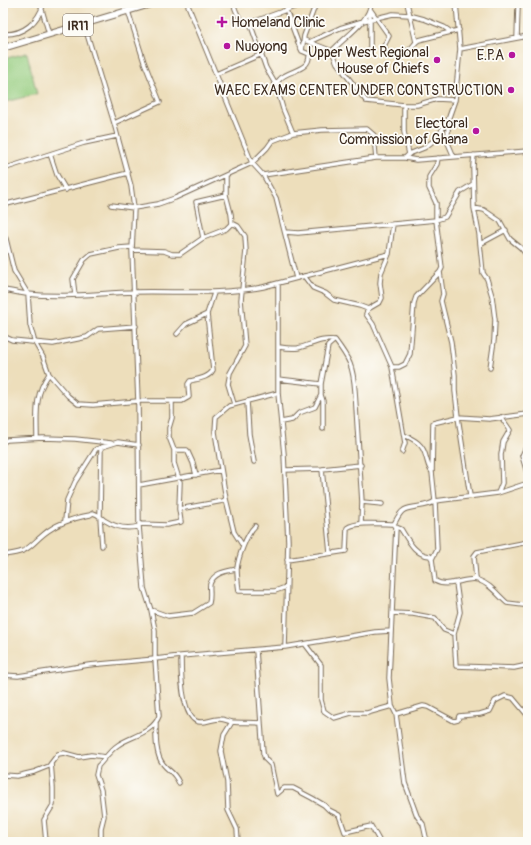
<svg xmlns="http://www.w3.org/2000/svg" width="531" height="845" font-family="Pangolin,sans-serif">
<rect width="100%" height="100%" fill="#fdfcf7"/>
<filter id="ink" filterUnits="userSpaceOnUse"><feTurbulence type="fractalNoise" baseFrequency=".025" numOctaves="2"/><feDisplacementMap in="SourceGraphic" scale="8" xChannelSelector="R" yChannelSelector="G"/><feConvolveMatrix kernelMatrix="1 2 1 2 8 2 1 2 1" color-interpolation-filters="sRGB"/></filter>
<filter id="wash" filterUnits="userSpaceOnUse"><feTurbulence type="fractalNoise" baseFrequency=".012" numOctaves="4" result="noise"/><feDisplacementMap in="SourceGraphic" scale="16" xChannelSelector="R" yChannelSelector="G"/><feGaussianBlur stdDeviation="0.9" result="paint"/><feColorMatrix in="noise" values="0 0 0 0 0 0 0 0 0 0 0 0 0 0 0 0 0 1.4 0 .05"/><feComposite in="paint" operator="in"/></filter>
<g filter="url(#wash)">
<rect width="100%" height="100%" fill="#eddebb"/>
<!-- grass -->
<path fill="#96cd80" stroke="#687c4f" d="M27,53L37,94L5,102L3,94V59Z"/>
</g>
<g filter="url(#ink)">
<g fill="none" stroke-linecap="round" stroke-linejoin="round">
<!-- minor casing -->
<g stroke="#796955" stroke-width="5.5">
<path id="minor" d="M40,3L49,34
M187,3L252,163L263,175L276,198L296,278
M233,3C237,14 238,20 250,23L266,68L276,85L283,109L293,133
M407,3L416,42
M286,10L306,3
M250,23L286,10L299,45L302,51L309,54C311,71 288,70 280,79C278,81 277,83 276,85
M84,24L114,123L131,186L134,208L132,250L138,401L139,526L144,588L151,610L155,630V659L181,656C181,671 181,713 196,721C204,725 212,718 220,719C224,719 228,721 232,722C242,723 251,722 260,723
M3,34C24,35 38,22 44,3
M517,38L518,7L520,3
M304,40L332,51L337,63L366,101L404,105H417L437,99L455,100
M309,42L340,28L363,21L393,14L409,15L424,19L444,27L451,32
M460,49L528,36
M302,51L304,36L316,3
M332,51C344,37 369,23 371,3
M370,51V9L389,36L384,46L387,53C395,55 407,54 412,47C415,44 415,42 419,40L459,30
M216,74L262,54
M404,105V132L409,154
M448,121V143L454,157
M114,123L160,102L144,62L128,11
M50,154L57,175L66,190
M474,155L473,166L474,208L479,234L483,273L487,279L492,296L495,320L494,340L490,368
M405,158L416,160L528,151
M438,158L437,164L429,177V188L436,203V220L442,268L440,272L443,294L441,301L451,342L455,375V391L458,417L470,496
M3,169L84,143L117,136
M263,175L376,158H405L409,154L424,148L437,138L448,120L455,100L460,49L456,3
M3,205L128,173
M111,205L134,208L158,204L175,198L252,163L267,148L272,141L293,133L322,130L367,129L374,135L376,158
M474,208L484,210L500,221L510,239L521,248L528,257
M232,223L238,226L245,236L246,251L241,300L245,346L230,373L228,384L234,404
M285,232L298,233L436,220L445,217L460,192L473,184
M3,235L6,239L14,271L28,294L30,325L35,343L43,357L49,374L68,396L78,404L93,405L138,401H182L189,397L188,384L190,381C197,379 209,378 213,370L207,314L214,293
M203,238L196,202L226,195
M480,244L506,230
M132,250L164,251L172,254H180L203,238L226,229L232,223L231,214L226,195V175
M304,276L313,288L325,293L334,300L360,306L368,309
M3,290C11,291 19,293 27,294C63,298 99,293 134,292C178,291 220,295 263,287L389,254
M75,295L73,279L84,260L91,254L119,248L132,247
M368,309L366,314L368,317L373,324L392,367L405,443L402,452
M368,309L380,302L382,298L380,283L381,273L389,254L393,224
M177,334L186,324L207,314
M3,336L12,340L53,344L87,337L98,329L136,326
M279,347C285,348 292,349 298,348C312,345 319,338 335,340C350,360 353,366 355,391L362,502L382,504
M392,367H399L405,364L410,354L414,303L416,297L440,272
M278,379L321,384
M321,395L323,401V429
M172,401V418L169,428V437L174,450
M247,401L249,434L254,462
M281,422L292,420L299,413L315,407L321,395V384L328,346L335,340
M404,435C415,440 423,444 426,457C428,463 428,467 432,472
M37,438C37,414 34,395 49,374
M3,442L7,440L43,438L75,439L111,443
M528,443L522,456L528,476
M101,447L100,517L102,546
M322,469L330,553
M285,470L322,469L361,465
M139,485L221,470
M498,493L502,483L501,455L503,442L510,430L501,417
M179,509L223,501L226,499
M65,521L67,500L75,482L96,449L118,442L139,445
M139,524L166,525L181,522L179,509L180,482L174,463V450H187L193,463L196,475
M361,524L362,502
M394,524C397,519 399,513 404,510C414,505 426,508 435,501L498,493L528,483
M255,526C246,535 238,558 237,569C237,577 238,584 239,591H275L286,587
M396,527L401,529C408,540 415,555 430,556L432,559L435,581C449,589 467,576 478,580C490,584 497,594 507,603L523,605L528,604
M243,546L234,532L226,499L215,432L216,417L229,406L278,393
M3,555C29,552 26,549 44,534C57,523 74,518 90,515L93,513C98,514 100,517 104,520C115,527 127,530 139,526
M432,559L437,549L435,501L432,472L433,423L458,417L489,419L528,414
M287,560L346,551L347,528C356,521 383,524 394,524L396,527L389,678L392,706L396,714L405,783L417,816L423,824L427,842
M476,579L474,556L477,552L528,542
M456,583L460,612L454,634L456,666L514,668L528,665
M151,610L168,616L193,613L209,603C211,596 209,588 210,584C214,572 227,571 237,569
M392,613L413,614L435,618L444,630L454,634
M305,644L321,665V700L324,711L334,718L351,713H367L392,706
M285,647L375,632L391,631
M256,650L263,753L265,759L271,765L277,794L284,788H293L312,798L324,805L329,810L339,815L345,832L371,826L380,842
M181,656L285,647L288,541L284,454L278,393V283
M3,675L18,676L89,665L155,659L159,716C153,733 131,736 118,745C110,750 104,760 98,766L96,775L101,790L104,816L101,828V842
M396,714L423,706L428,707L454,721L458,720L459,716L480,714L490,711L495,701L505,696L513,698L528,716
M232,722L224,735L221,751L227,782L228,810L237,829L238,842
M156,723C156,735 155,754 163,764C169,772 174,771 179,783
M3,775L17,776L34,772L49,766L58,754L64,753L79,757L91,755L106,757
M46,842L44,820L53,805V788L51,763"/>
</g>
<!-- primary casing -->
<g stroke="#796955" stroke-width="8">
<path id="primary" d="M3,48L154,3"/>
</g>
<!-- minor -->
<use href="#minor" stroke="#fff" stroke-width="3.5"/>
<!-- primary -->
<use href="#primary" stroke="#fff" stroke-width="5.5"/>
</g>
</g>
<!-- markers -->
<g fill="#b5179e" stroke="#fdfcf7" stroke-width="1.5">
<path d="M220 16h4v4h4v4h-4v4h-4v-4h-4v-4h4z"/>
<circle cx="227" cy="46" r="4"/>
<circle cx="512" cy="55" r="4"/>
<circle cx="437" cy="60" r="4"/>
<circle cx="511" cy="90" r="4"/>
<circle cx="476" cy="131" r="4"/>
</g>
<g text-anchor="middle" stroke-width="3.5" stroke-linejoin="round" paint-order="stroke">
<!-- shield labels -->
<rect fill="#fdfcf7" stroke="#75695f" stroke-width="1" x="63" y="14" width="30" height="22" rx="3"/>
<g font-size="13" font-weight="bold" fill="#3b2a1e">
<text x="78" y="30">IR11</text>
</g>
<!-- poi labels -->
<g font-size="14" fill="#3b2a1e" stroke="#fdfcf7" text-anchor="end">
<text x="231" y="27" text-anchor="start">Homeland Clinic</text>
<text x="235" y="51" text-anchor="start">Nuoyong</text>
<text x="429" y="57">Upper West Regional<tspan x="429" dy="16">House of Chiefs</tspan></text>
<text x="504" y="60">E.P.A</text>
<text x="503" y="95">WAEC EXAMS CENTER UNDER CONTSTRUCTION</text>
<text x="468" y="128">Electoral<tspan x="468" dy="16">Commission of Ghana</tspan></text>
</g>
</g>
<!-- margin -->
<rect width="531" height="845" fill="none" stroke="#fdfcf7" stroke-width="16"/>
</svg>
